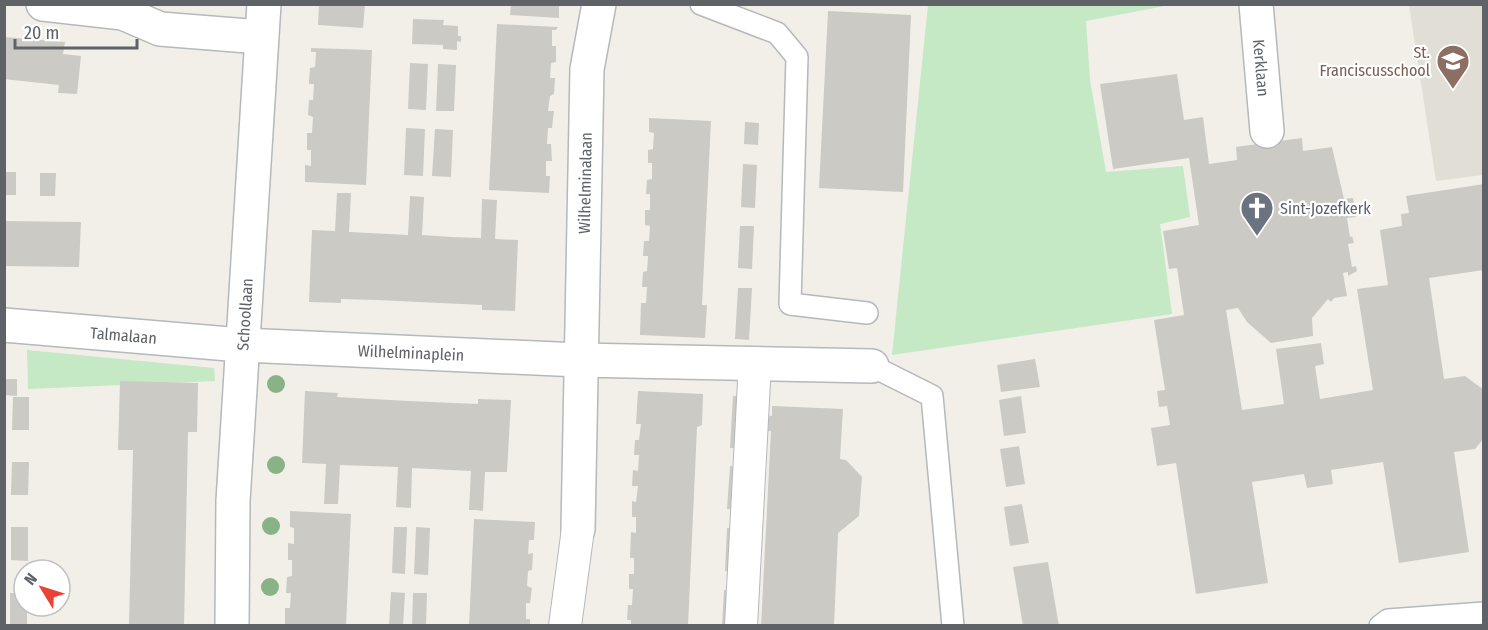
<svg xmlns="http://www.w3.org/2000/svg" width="1488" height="630" font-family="'Fira Sans Condensed',sans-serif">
<rect width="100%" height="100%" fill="#f1efe8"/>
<!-- education -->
<path fill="#e1ded6" d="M1409,5H1483V175L1436,181Z"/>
<!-- green -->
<path fill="#c5e8c5" d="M928,5H1170L1086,21L1090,80L1106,172L1183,166L1190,217L1160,224L1172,314L892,355Z
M27,350L214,368L215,381L28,389Z"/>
<!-- building -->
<path fill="#cccac5" d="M319,4H365L363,28L318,25Z
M511,4H559V18L510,15Z
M828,11L911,15L903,192L819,188Z
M413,19L444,20L443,25L458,26V36H461V42L457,41V50L443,49V45L412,44Z
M497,24L558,27L556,30H552V46H556V62L551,63L550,78H555L554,94L550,96L548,111H554L552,128H548L547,144H551L552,161H546V176H550L549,193L489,190Z
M4,37L65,42L63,54L81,56L77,94L58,93L59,85L4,79Z
M311,48L372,50L366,185L305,182V165L311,166V150H307V133H312L313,117L308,115L309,100H313L314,84H309V81L310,68L315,67L316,52H311Z
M410,63L428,64L426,110L408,109Z
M438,64L456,65L454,111H436Z
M1177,74L1184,120L1203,117L1209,164L1237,160L1236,147L1302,138L1303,151L1332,147L1344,199L1353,198L1356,217L1347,218L1350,237L1352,236L1354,243L1348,244L1352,267L1356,266L1357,271L1348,276V272L1343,273L1347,296L1334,298L1331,302L1328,299L1312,318L1313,336L1271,343L1247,322L1238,308L1226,310L1242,410L1284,404L1276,349L1321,343L1324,364L1315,366L1320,399L1373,390L1357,289L1388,285L1380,230L1402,226L1401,214L1409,213L1406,196L1484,184V270L1429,278L1444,379L1465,376L1484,390V438L1475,449L1454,452L1469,552L1399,563L1383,462L1331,470L1333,484L1307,488L1304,474L1252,482L1268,583L1196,594L1176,463L1157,466L1151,428L1170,425L1167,406L1159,407L1157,391L1165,390L1154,320L1184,315L1177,268L1169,269L1163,231L1199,225L1189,158L1113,169L1100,84Z
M649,118L711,121L702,305H707L705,338L640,335L641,303H646L647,287H642L643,272L647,271L648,256H643L644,241H649L650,226L645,225V210H650V194H646L647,180L652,179V163H648V150L653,149L654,133L649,132Z
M745,122L759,123L758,145L744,144Z
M406,128L425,129L423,176L404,175Z
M435,129L453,130L451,177L432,176Z
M743,164L757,165L755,208L741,207Z
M4,172H16V195H4Z
M40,173H56L55,196H40Z
M337,193H351L349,232L408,235L410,196L424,197L422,235L451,237L481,238L482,199L497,200L495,239L518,240L515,311L482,310V305L377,300L341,299V303L309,302L312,230L335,231Z
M4,221L81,222L79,267L4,266Z
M740,226H754L752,269L738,268Z
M738,288H752L749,340L735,339Z
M1035,359L1040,387L1001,392L997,365Z
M4,379H17V396L4,395Z
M120,381L198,383L197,432H188L184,626H129L133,450H118Z
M305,391L338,393L337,397L408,401L478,404V399L511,400L507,472H485L483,511L475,510H469L471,471L412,468L411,508L396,507L398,467L340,465L338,504H324L326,464L302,463Z
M638,391L703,394L702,425L697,427L688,626H631V620H627L628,605H632L633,589H629V574H634V558H630L631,532L636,533V517H632V501L636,502L638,486H632L633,470L638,471L639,455H634L635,440H639L641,424H636Z
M733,396H747L744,448H730Z
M1021,396L1026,433L1004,436L999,400Z
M13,397H29V430H12Z
M772,406L843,409L840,459L846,460L862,477L859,516L838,533L834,626H761L771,431H752L753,414L772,416Z
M1019,446L1025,484L1006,487L1000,449Z
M12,462H29L28,495H11Z
M730,466L744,467L742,510L727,509Z
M1022,504L1029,543L1010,546L1004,507Z
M290,511L351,514L346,626L285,625V608H290L291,593H286L287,577L292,576V560H288V543L294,544V528L290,527Z
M474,519L535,522L534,540H529L528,554L533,553L532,570L528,571L527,586L532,588L530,603H526V619H530V626H469Z
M11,527H28V561L11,560Z
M394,527H407L405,574L392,573Z
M416,527L430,528L428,575L414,574Z
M727,528L741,529L739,572L725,571Z
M1048,562L1059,626H1023L1013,567Z
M724,590H738L736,626H722Z
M391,592L405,593L403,626H389Z
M10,593H24V606H27V626H10Z
M413,593H427L426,626H412Z"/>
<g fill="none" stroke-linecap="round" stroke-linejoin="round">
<!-- service casing -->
<g stroke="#b5b8bc" stroke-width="24">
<path id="service" d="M701,4L777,33L797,57L790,304L867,313
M872,366L932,396L953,626
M1380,626L1388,620L1484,613"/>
</g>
<!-- pedestrian casing -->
<g stroke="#b5b8bc" stroke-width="34">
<path id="pedestrian" d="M565,626L578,529
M741,626L755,363"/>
</g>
<!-- minor casing -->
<g stroke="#b5b8bc" stroke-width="36">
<g id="minor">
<path d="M43,4L123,13L160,29L261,37"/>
<path id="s1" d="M1256,4L1267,131"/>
<path id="s2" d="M4,325L241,345L579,360L872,366"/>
<path id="s3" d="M578,529L587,69L599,4"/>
<path id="s4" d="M232,626L233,501L264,4"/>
</g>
</g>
<!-- service -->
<use href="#service" stroke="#fff" stroke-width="21"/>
<!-- pedestrian -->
<use href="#pedestrian" stroke="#fff" stroke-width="32"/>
<!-- minor -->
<use href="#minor" stroke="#fff" stroke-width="33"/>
</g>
<!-- trees -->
<g fill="#89b387">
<circle cx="276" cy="384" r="9"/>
<circle cx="276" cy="465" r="9"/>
<circle cx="271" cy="526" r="9"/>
<circle cx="270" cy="587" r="9"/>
</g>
<!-- icons -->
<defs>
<g id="school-pin" transform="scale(1.725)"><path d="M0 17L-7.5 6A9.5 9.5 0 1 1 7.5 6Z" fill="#8d6e63" stroke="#fff"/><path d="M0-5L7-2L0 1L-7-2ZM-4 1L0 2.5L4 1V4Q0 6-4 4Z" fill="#fff"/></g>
<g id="church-pin" transform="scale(1.725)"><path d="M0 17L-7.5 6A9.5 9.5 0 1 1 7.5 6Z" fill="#6b7280" stroke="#fff"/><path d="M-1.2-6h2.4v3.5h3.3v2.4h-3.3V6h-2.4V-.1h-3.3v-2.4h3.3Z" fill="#fff"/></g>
</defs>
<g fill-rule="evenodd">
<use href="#school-pin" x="1453" y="61"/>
<use href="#church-pin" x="1257" y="208"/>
</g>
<g text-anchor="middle" stroke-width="4.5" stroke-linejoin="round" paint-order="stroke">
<!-- education labels -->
<g font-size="16" fill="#785e54" stroke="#fff" text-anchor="end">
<text x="1430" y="58">St.<tspan x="1430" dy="18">Franciscusschool</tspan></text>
</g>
<!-- street labels -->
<g font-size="16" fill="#5f6368" stroke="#fff">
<text dy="6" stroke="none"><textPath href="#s1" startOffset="64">Kerklaan</textPath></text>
<text dy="6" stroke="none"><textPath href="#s3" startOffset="346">Wilhelminalaan</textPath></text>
<text dy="6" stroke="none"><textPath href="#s4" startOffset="312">Schoollaan</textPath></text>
<text dy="6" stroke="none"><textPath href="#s2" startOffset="120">Talmalaan</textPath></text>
<text dy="6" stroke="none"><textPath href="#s2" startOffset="408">Wilhelminaplein</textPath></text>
</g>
<!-- worship labels -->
<g font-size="16" fill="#5b616d" stroke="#fff" text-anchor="start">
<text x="1280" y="214">Sint-Jozefkerk</text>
</g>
</g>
<!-- border -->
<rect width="1488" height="630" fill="none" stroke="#5f6368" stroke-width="12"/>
<!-- north arrow -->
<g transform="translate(42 588) rotate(308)"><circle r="28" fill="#ffffff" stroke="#bfc1c3" stroke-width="1.5"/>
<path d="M0-4.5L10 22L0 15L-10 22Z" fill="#ea4335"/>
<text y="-9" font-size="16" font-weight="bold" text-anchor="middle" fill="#5f6368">N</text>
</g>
<!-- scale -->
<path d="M15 39v9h122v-9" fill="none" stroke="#5f6368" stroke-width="3"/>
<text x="24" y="39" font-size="18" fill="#5f6368" stroke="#ffffff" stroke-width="4.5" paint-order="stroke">20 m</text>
</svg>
